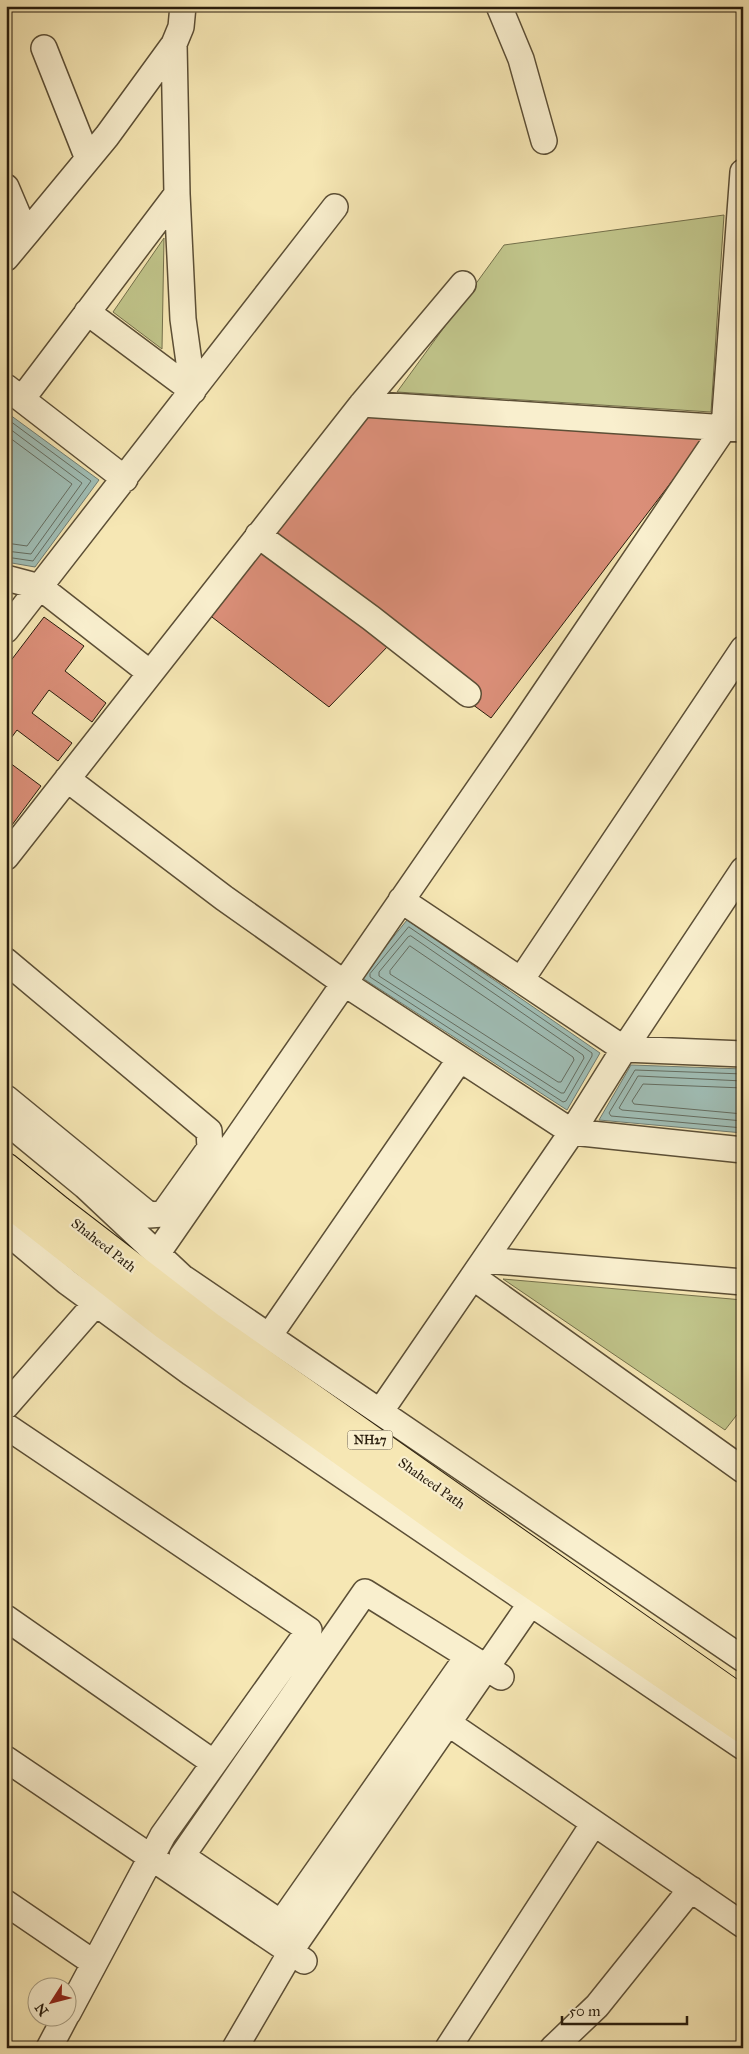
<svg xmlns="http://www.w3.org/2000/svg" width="749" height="2054" font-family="'IM FELL Great Primer',serif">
<rect width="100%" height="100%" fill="#f6e7b4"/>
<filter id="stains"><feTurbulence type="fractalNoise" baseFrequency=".004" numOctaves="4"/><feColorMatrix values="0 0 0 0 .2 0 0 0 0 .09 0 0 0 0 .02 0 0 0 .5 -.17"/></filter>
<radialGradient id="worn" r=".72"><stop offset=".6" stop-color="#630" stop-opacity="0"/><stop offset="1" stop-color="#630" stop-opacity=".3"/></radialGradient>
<!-- green -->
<path fill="#c0c48a" stroke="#74704b" d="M724,215L711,412L397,392L504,245Z
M164,238L162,349L113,312Z
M503,1279L743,1300V1407L725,1430Z"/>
<!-- water -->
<path fill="#a0beb6" stroke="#707d72" d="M6,412L99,480L35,567L6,562Z
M407,920L600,1053L567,1110L361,977Z
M631,1065L743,1069V1133L599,1120Z"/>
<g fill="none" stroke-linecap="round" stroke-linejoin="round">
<!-- shore -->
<path stroke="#646d61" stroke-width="1" d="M6,418L91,481L33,561L6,557
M6,426L82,483L31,554L6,551
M6,435L72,484L27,546L6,543
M409,927L592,1053V1056L566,1101L563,1102L370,977V974Z
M411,936L583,1055L584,1058L564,1093H561L379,976V972L408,937Z
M410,946L573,1057L574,1060L561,1082H558L390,974V971Z
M743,1074L635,1070L609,1113L611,1116L743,1128
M743,1081L638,1076L619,1108L622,1110L743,1121
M743,1088L643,1084L632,1101L634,1104L743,1114"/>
</g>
<!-- building -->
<path fill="#db8f79" stroke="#281c0c" d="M377,405L705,438L491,718L390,644L329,707L208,614Z
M44,617L84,646L65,671L106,703L92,722L49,690L32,713L72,743L58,761L17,730L6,745V667Z
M6,760L41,786L9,829L6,826Z"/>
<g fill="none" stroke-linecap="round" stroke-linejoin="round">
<!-- minor casing -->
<g stroke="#5c4f36" stroke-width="28">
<path id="minor" d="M499,6L521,59L544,141
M44,48L88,159
M6,187L26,234L6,258
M26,234L107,136L174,44L181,27L183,6
M87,312L193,391L183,319L177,194
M6,387L125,479
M22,399L177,194L174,44
M362,404L743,429
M258,535L371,618L468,694
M6,578L40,587L150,673
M6,630L335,207
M67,779L224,898L344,983L572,1132L743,1150
M6,857L362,404L463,284
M401,900L624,1049L743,1054
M6,961L209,1131L210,1148L163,1214L149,1215L6,1098
M521,980L743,649
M6,1121L85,1186L182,1277L743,1659
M6,1231L67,1282L191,1373L743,1747
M157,1254L520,729L724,428L743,172
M485,1260L743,1282
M473,1277L743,1470
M269,1336L460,1059
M6,1406L96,1303
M380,1412L572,1132L624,1049L743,870
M6,1426L309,1630L163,1835L68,2013
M6,1618L214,1763
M468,1656L281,1923L182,1856L365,1592C410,1620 456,1648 501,1677
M448,1723L743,1925
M6,1759L304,1961
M6,1903L94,1963
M49,2048L66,2016
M235,2048L298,1940L531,1603
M448,2048L594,1823
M553,2048L597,2006L691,1889"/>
</g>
<!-- highway casing -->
<g stroke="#281c0c" stroke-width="30">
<path id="highway" d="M6,1167L59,1210L211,1327L743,1701
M6,1201L163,1324L472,1544L743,1729"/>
</g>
<!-- minor -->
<use href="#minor" stroke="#f9efce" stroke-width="25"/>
<!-- highway -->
<use href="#highway" stroke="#f6e7b4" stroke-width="28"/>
</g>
<g text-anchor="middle" stroke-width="4.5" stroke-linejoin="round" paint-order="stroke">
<!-- shield labels -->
<rect fill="#f9efce" stroke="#675b46" stroke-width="1" x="347.5" y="1430.5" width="45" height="19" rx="4"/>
<g font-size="12" font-weight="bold" fill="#281c0c">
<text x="370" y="1444">NH27</text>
</g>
<!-- street labels -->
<g font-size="14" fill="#281c0c" stroke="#f9efce">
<text transform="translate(104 1245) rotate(38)" y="5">Shaheed Path</text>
<text transform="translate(432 1483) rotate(35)" y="5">Shaheed Path</text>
</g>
</g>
<!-- margin -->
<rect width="749" height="2054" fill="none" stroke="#f6e7b4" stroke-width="25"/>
<rect x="8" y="8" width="734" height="2039" fill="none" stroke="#281c0c" stroke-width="2.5"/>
<rect x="12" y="12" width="724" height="2029" fill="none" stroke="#281c0c"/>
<!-- north arrow -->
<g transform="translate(52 2002) rotate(234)"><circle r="24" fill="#f9efce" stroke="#a59b80"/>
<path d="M0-4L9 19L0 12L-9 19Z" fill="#8f2418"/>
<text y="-8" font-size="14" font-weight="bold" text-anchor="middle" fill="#281c0c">N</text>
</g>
<!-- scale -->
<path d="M562 2016v8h125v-8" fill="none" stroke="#281c0c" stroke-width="2.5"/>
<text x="569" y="2016" font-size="15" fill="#281c0c" stroke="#f9efce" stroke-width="4" paint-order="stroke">50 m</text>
<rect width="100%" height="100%" filter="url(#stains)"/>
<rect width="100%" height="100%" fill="url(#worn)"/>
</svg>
